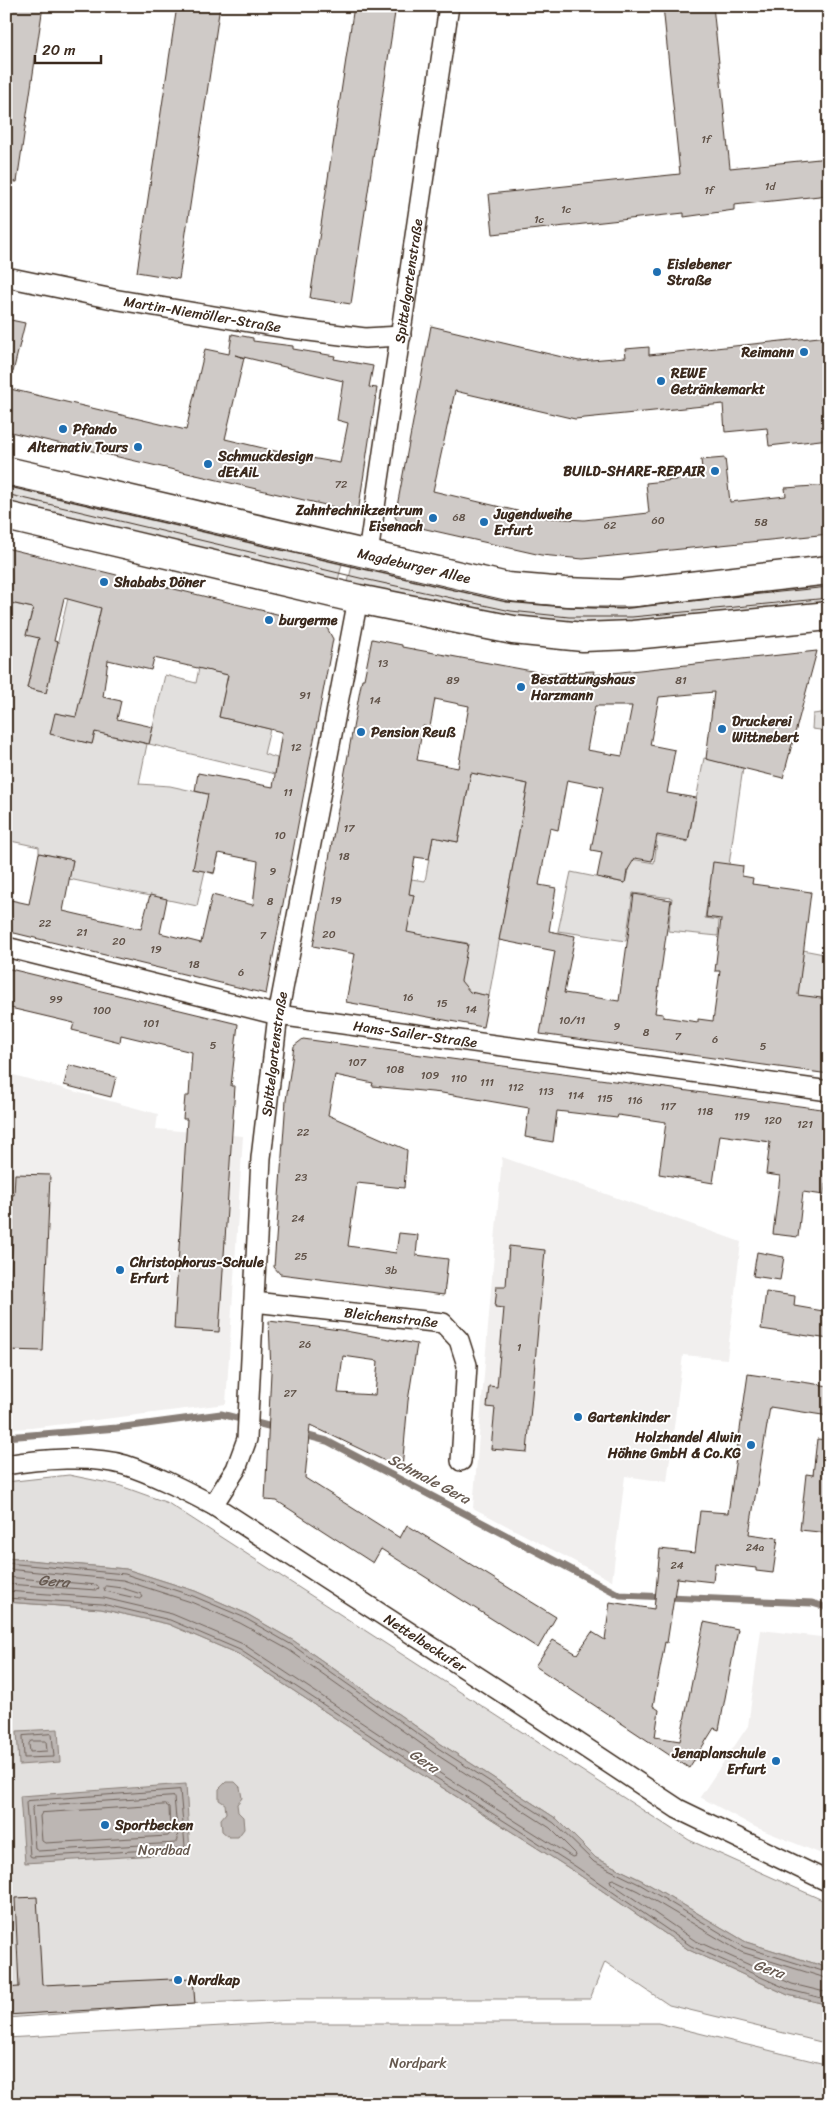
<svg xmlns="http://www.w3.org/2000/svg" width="835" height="2110" font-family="Sriracha,sans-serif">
<rect width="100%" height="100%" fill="#fff"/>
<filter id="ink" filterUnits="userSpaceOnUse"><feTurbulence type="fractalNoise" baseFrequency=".02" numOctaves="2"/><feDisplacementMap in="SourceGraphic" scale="10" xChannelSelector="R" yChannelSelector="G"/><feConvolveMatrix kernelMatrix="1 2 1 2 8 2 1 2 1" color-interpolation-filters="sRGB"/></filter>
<g filter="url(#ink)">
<!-- built -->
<path fill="#f1efee" d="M6,1073L158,1114L156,1129L243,1136L226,1404L31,1428L6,1429Z
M502,1157L741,1242L727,1359L683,1355L667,1482L625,1476L612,1581L473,1508Z
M761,1630L829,1638V1857L755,1827L700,1797L748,1726Z"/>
<!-- green -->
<path fill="#e2e0de" stroke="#8e857e" d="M6,477L343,560L336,588L6,505Z
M353,562L506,596L829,576V607L566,634L346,590Z
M68,598L101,607L82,691L97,722L56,713L51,734L92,744L95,732L147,744L139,784L170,786L248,803L265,827L204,813L199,832L212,835L220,849L214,874L208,872L212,856L193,869L205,871L197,906L69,879L73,860L39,853V847L6,840V602L46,611L45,617L31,614L27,634L39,638L27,688L46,693Z
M199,668L228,675L219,717L270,729L264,754L277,758L275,774L149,744L165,675L196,683Z
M829,712V731L812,729L813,714Z
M704,758L743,768L724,899L708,897L705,918L719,920L718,936L668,931L672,898L633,893L626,941L558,931L571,872L625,883L631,859L654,863L657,842L635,838L636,833L688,842Z
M532,761L489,996L459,990L467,943L456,941H374L386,911L410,915L414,895L408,894L411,879L425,881L433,837L458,842L471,773L497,778Z
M803,950L829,955V999L796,1011Z
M69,1475L118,1485L168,1503L689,1840L829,1903V1968L746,1942L643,1881L596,1858L557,1819L441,1744L294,1641L245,1613L195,1591L126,1569L6,1558V1482Z
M6,1602L101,1609L168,1624L238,1654L391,1755L572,1870L689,1950L788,1995L829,2005V2044L669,2005L605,1962L590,1999H296L203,2003L6,2018Z
M277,2023H658L829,2065V2104H6V2038Z"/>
<!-- water -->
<path fill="#bcb6b3" stroke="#887e77" d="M6,1558L126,1569L195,1591L245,1613L294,1641L441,1744L557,1819L596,1858L643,1881L746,1942L829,1968V2005L788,1995L689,1950L572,1870L391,1755L238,1654L168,1624L101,1609L6,1602Z
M58,1729L60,1762L19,1765L17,1731Z
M226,1782H235L240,1787L242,1798L237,1804L238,1812L243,1817L244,1829L238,1837H229L222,1831L221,1819L226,1813L225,1804L219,1800V1789Z
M186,1784L190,1853L25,1863L20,1796Z"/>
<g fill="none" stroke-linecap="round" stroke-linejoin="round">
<!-- shore -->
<g stroke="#6f625a" stroke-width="1">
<path d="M6,1563L125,1574L193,1596L243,1617L292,1645L438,1748L554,1823L594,1862L641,1885L744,1947L829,1973"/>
<path d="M6,1569L123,1580L191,1602L240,1623L289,1650L434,1753L550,1828L575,1853L576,1856L572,1857L397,1746L243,1644L172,1614L104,1598L6,1591"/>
<path id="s1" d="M6,1577L97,1585L99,1588L97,1590L6,1584"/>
<path d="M106,1586L122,1588L141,1594L143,1597L140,1599L105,1591L104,1588Z"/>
<path d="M6,1598L102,1604L170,1620L240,1650L394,1751L575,1866L691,1946L790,1990L829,2000"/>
<path d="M52,1734L54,1757L24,1758L23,1736Z"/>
<path d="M31,1741H46L47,1751L30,1752L29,1744Z"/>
<path d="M180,1790L185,1846L183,1848L32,1857L30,1856L26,1803L27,1801Z"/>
<path d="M174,1797L178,1840L176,1843L38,1851L35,1849L32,1809L34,1806Z"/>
<path d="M166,1805L169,1807L170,1833L168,1836L45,1843L42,1841L40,1816L42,1813Z"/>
<path d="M829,1979L741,1952L638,1891L613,1879L610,1880L611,1883L694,1940L792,1984L829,1993"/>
</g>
<!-- stream -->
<path stroke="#887e77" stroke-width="7" d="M301,1434L327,1441L620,1595L812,1603L829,1608
M6,1437L117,1428L221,1414L276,1428"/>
</g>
<!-- building -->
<path fill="#cfcac7" stroke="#3b2a1e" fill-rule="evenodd" d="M6,6H43L17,182L6,181Z
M177,6H220L179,279L137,272Z
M354,6H396L351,304L310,298Z
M663,6H713L730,168L829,158V195L734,205V210L684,217V213L493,234L489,194L680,174Z
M6,319L25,323L13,372L6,371Z
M431,326L579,361L626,357L625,349L649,347V355L829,336V439L769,446L767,428L725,432L723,404L575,419L455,391L433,491L547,518L584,520L649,513L646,483L703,477L701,460L725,458L730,502L786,496L785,488L829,485V534L583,559L541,555L399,523L395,517Z
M232,334L253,338V341L293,346V349L335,356L334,359L373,366L369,387L377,388L359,506L351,511L334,507L6,431V388L186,430L205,349L229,354ZM235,355L343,381L337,420L348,423L340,463L288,454L225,439L244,358Z
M6,548L326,626L333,639L266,994L6,931V899L29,904L39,853L73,860L63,911L141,929L150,895L167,899L160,933L201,943L212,895L253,905L258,861L219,853L214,873L193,869L208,794L195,791L198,773L273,787L282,732L219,717L228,675L154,658L151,670L108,660L103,697L121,701L117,719L153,727L149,744L95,732L92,744L50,734L55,713L76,717L101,608L64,598L54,641L58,642L46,693L27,688L39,638L26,635L33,608L6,602Z
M372,639L402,645V647L548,674L594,671L593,675L817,651L783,778L706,759L714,692L659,697L650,745L675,750L667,793L696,798L688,841L657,835L652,861L635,858L627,871L625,883L597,877L602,852L591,850L603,787L567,780L558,830L550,828L539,885L556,888L549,931L575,936L564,993L619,1001L634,894L671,900L655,1013L663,1014V1017L698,1022V1019L713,1021L720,971H715L721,919L706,917L713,862L743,866L742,876L753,878L752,884L811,892L798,995L829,999V1074L540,1034L555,951L499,940L528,784L471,773L458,842L433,837L429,859L415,857L409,894L414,895L407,932L468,944L461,981L470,992L489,996L483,1027L346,1002L355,954L313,946L362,679H364ZM435,699L469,706L458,768L417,760L423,726L430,727ZM595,706H632L622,756L587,750Z
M6,968L238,1024L231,1086H235L219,1332L174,1329L187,1119H183L185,1096H189L192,1052L121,1035L120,1042L72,1030L74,1023L6,1007Z
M303,1039L829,1110V1184H825L824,1195L803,1192L798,1237L773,1234L780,1176L766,1174L770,1142L720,1135L713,1183L696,1180L659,1174L666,1122L618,1115L617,1118L557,1111L553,1142L525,1137L529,1108L442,1093L372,1086L373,1083L335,1075L328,1115L407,1150L404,1188L357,1183L348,1246L396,1253L399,1233L418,1235L416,1255L448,1259L444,1295L280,1274L274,1267L286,1100L294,1046Z
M69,1065L116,1077L111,1097L64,1085Z
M15,1174L50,1175L43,1351L6,1350V1293H10L13,1221H6V1194L14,1195Z
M509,1246L545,1250L527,1452L491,1449L495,1408L487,1407L489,1386L497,1387L504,1308L495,1307L497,1286H506Z
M757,1252L784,1257L780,1280L753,1276Z
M766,1292L795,1296L794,1306L829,1312V1339L761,1329Z
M269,1321L340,1330L417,1344L408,1401L402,1469L310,1425L305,1478L400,1538L407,1525L556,1617L538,1648L381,1549L373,1563L277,1501L265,1500L271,1372ZM343,1356L378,1361L375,1395L338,1393Z
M748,1374L829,1386V1416L770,1407L749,1534L778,1538L773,1573L756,1571V1568L715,1563L713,1582L677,1578L667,1643L665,1642L653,1706L659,1710L655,1737L680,1741L704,1622L738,1629L719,1730L714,1728L689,1768L535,1666L553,1640L577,1654L592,1632L605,1640L610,1602L654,1609L660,1549L695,1553L700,1511L728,1513Z
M817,1439L829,1440V1533L800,1530L806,1474L813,1475Z
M37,1897L42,1985L193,1978L195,2004L6,2015V1988L19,1987L15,1898Z"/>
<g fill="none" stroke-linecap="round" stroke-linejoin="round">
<!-- minor casing -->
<g stroke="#3b2a1e" stroke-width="22">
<g id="minor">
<path id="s2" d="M6,277L113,299L285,328L365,338L401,336"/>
<path id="s3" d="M368,554L449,6"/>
<path id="s4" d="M6,947L278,1015L829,1091"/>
<path id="s5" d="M254,1302L443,1323L459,1340L467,1365L461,1461"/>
<path id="s6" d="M6,1465C39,1459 93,1455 125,1465C156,1475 184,1490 213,1505L509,1697L678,1809L829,1882"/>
<path id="s7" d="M213,1505L236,1469L247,1439L261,1158L278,1015L358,599"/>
</g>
</g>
<!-- secondary casing -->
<g stroke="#3b2a1e" stroke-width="31">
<g id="secondary">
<path id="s8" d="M6,471L507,587L565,592L620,594L829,570"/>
<path d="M6,516L358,599L513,630L583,637L633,635L829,616"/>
</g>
</g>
<!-- minor -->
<use href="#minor" stroke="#fff" stroke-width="19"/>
<!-- secondary -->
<use href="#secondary" stroke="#fff" stroke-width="28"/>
<!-- tram -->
<path stroke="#3b2a1e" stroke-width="1" d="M6,485L513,602L572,607H633L829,587
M6,494L364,579L511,611L569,617H632L829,598"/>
</g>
</g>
<!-- markers -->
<g fill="#1f6fb2" stroke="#fff" stroke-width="2">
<circle cx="657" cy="272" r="5"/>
<circle cx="804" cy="352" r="5"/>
<circle cx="661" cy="381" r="5"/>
<circle cx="63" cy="429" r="5"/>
<circle cx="138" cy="447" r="5"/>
<circle cx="208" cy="464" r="5"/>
<circle cx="715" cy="471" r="5"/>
<circle cx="433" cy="518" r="5"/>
<circle cx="484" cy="522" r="5"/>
<circle cx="104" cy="582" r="5"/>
<circle cx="269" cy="620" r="5"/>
<circle cx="521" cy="687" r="5"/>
<circle cx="722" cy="729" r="5"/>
<circle cx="361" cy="732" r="5"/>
<circle cx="120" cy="1270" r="5"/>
<circle cx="578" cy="1417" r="5"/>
<circle cx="751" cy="1445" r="5"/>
<circle cx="776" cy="1761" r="5"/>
<circle cx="105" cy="1825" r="5"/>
<circle cx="178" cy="1980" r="5"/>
</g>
<g text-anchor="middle" stroke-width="4" stroke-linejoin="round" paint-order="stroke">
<!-- number labels -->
<g font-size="11" fill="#605248">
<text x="706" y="143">1f</text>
<text x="770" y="190">1d</text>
<text x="709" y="194">1f</text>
<text x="566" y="213">1c</text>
<text x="539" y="223">1c</text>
<text x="341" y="488">72</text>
<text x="459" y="521">68</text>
<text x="658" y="524">60</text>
<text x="761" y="526">58</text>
<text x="610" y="529">62</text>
<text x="383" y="667">13</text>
<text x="453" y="684">89</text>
<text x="681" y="684">81</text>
<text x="305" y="699">91</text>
<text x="375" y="704">14</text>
<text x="296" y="751">12</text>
<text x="288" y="796">11</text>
<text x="349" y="832">17</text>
<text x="280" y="839">10</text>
<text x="344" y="860">18</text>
<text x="273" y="875">9</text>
<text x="336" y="904">19</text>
<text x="270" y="905">8</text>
<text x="45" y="927">22</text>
<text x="82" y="936">21</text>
<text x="329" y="938">20</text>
<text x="263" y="939">7</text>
<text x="119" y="945">20</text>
<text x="156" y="953">19</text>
<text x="194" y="968">18</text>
<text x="241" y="976">6</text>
<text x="408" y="1001">16</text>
<text x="56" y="1003">99</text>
<text x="442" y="1007">15</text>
<text x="471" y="1013">14</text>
<text x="102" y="1014">100</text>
<text x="572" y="1024">10/11</text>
<text x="151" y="1027">101</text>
<text x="617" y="1030">9</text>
<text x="646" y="1036">8</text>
<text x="678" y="1040">7</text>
<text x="715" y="1043">6</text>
<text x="213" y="1049">5</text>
<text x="763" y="1050">5</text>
<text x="357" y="1066">107</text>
<text x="395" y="1073">108</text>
<text x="430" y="1079">109</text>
<text x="459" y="1082">110</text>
<text x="487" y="1086">111</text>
<text x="516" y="1091">112</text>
<text x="546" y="1095">113</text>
<text x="576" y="1099">114</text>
<text x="605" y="1102">115</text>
<text x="635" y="1104">116</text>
<text x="668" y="1110">117</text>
<text x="705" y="1115">118</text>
<text x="742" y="1120">119</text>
<text x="773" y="1124">120</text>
<text x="805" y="1128">121</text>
<text x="303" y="1136">22</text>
<text x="301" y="1181">23</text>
<text x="298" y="1222">24</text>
<text x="301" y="1260">25</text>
<text x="391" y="1274">3b</text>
<text x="305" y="1348">26</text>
<text x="519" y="1351">1</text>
<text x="290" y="1397">27</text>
<text x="755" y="1551">24a</text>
<text x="677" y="1569">24</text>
</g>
<!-- poi labels -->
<g font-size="14" font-weight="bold" fill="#3b2a1e" stroke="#fff" text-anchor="start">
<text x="667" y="269">Eislebener<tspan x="667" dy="16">Straße</tspan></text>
<text x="794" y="357" text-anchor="end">Reimann</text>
<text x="671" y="378">REWE<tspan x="671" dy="16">Getränkemarkt</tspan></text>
<text x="73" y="434">Pfando</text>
<text x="128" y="452" text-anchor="end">Alternativ Tours</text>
<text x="218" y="461">Schmuckdesign<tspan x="218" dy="16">dEtAiL</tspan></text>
<text x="705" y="476" text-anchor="end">BUILD-SHARE-REPAIR</text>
<text x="423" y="515" text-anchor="end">Zahntechnikzentrum<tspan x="423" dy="16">Eisenach</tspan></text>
<text x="494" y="519">Jugendweihe<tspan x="494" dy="16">Erfurt</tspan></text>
<text x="114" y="587">Shababs Döner</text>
<text x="279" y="625">burgerme</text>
<text x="531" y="684">Bestattungshaus<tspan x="531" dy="16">Harzmann</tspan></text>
<text x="732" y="726">Druckerei<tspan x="732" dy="16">Wittnebert</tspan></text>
<text x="371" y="737">Pension Reuß</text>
<text x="130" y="1267">Christophorus-Schule<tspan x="130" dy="16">Erfurt</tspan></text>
<text x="588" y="1422">Gartenkinder</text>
<text x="741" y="1442" text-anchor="end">Holzhandel Alwin<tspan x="741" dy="16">Höhne GmbH &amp; Co.KG</tspan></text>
<text x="766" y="1758" text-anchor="end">Jenaplanschule<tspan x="766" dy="16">Erfurt</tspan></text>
<text x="115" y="1830">Sportbecken</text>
<text x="188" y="1985">Nordkap</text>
</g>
<!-- street labels -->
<g font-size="14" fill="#3b2a1e" stroke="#fff">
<text dy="5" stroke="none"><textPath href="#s3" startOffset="276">Spittelgartenstraße</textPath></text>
<text dy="5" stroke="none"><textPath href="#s2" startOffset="200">Martin-Niemöller-Straße</textPath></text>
<text dy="5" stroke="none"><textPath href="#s8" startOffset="419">Magdeburger Allee</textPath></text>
<text dy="5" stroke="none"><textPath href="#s4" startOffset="419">Hans-Sailer-Straße</textPath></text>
<text dy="5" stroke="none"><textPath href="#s7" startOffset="461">Spittelgartenstraße</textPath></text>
<text dy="5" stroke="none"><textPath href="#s5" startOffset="138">Bleichenstraße</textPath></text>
<text dy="5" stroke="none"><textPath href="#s6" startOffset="470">Nettelbeckufer</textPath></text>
</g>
<!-- park labels -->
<g font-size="14" fill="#65584e" stroke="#fff">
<text x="164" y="1855">Nordbad</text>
<text x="418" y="2068">Nordpark</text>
</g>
<!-- water labels -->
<g font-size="15" font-style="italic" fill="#685b52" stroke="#fff">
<text transform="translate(429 1479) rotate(28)" y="5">Schmale Gera</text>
<text dy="5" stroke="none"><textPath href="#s1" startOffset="48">Gera</textPath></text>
<text transform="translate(424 1761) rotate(34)" y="5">Gera</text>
<text transform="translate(769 1969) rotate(19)" y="5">Gera</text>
</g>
</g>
<!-- margin -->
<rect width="835" height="2110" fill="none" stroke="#fff" stroke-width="25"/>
<rect x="12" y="12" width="810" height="2085" fill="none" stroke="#3b2a1e" stroke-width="2" filter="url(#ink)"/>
<!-- scale -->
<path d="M35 55v8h66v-8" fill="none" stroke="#3b2a1e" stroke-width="2.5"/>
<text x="42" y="55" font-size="15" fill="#3b2a1e" stroke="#ffffff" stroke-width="4" paint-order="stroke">20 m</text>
</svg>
